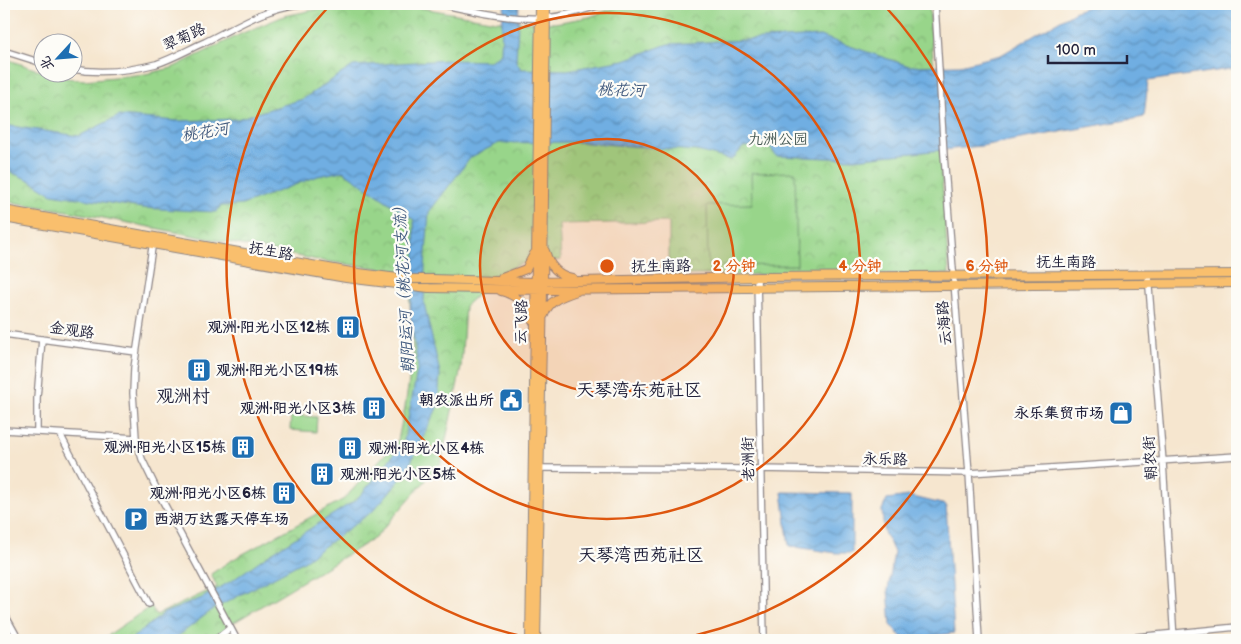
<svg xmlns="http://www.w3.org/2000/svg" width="1241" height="644" font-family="'Balsamiq Sans','LXGW WenKai TC',sans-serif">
<defs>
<pattern id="park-crowns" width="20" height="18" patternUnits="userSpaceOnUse" patternTransform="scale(1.25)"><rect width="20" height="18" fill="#98d58a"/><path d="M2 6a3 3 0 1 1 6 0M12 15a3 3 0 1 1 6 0" fill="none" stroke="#83b778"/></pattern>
<pattern id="water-waves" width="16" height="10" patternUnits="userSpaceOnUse" patternTransform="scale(1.25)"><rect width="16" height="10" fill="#6faee2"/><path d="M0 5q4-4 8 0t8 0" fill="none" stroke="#5b8db8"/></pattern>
</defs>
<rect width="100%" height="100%" fill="#fdfcf7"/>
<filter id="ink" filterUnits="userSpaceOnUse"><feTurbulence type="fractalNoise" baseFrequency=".02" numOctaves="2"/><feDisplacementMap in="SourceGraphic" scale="10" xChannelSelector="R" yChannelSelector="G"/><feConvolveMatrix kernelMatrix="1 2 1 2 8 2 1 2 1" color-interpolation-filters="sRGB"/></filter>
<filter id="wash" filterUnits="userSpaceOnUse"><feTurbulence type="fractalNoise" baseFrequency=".0096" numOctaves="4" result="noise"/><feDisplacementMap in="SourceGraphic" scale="20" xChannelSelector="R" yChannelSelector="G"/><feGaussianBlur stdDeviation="1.12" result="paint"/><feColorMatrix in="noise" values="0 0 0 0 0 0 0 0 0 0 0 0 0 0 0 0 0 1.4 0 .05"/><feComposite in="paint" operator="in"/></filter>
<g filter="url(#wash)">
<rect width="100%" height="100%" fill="#f6e6cf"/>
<!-- park -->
<path fill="url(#park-crowns)" stroke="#5d7c62" d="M344,4H399L496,21L555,23L589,17L626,4H929L949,274L669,275V222L559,224L561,260L527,262L503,271L465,306L461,368L441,463L375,538L233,623L210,640H101L151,606L156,615L217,587L211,574L230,561L344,499L398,440L405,407L413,354L408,272L323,261L68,211L4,201V58L57,77L84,80L145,74L172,68L243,33L284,16Z"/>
<!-- pitch -->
<path fill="#98d58a" stroke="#5d7c62" d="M795,172L797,265L708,266L707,205L752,204L751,173Z
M291,415L317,417L316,432L290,430Z"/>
<!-- water -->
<path fill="url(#water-waves)" stroke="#48688e" d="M505,4H519L516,61L521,69L567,70L624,60L668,44L820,36L909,66L960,65L1001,55L1076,11L1095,4H1237V68L1148,81L1144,117L981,146L854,159L776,156L769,145L743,147L732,160L697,151L575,142L499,143L471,157L429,212L425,266L424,303L440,373L438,406L405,474L373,511L304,561L212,610L173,640H130L164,613L202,598L233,580L265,557L356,500L377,476L404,441L418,366L410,314L415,252L414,220L343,171L318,176L242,205L221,206L216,212L142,208L52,194L31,181L4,169V125L79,136L119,116L177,121L237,119L303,99L353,66L447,60L490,61L501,53L502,21Z
M782,492L852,493V553H836L789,546Z
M909,496L946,505L954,633L924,637H901L891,625L888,590L894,552L884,532L882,510L887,499Z"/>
</g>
<g filter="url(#ink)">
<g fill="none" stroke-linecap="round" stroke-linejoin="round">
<!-- minor casing -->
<g stroke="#8c8485" stroke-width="8">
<path id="minor" d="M440,4C474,11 508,20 543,18C563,17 584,10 603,4
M935,4L944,155L969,473L979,640
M4,51L42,63
M72,69C100,74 129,71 156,64C172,59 189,49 205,42C238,26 262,9 300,4
M153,241L134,368L133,393L136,438L142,459L160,496L237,640
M1148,275L1163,462L1174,640
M757,277L764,640
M4,334L136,352
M4,430L136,438
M37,432V398L42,339
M60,434L149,604
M536,468L761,469L969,473L1237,456
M4,613L19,640
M215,640L230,628
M1106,640L1237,627"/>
</g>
<!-- major casing -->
<g stroke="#8c8485" stroke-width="10">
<path id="major" d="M4,210L351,272L406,279
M4,218L346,278L429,288L543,290L1237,283
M545,251C549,265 557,275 572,278
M502,278L526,269L534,254
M432,279L535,282L757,277L1237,274
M501,291C518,296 528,305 533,321
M544,315C549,300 562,296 577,291
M530,640L540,4
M536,640L543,290L546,4"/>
</g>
<!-- minor -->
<use href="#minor" stroke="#fff" stroke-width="5.5"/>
<!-- major -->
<use href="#major" stroke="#f9bf6d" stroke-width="8"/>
<!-- major-bridge casing -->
<g stroke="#8c8485" stroke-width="10" stroke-linecap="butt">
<path id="major-bridge" d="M406,279H432"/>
</g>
<!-- major-bridge -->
<use href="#major-bridge" stroke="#f9bf6d" stroke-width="8"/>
</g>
</g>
<!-- distance rings -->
<circle cx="607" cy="266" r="127" fill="#de560e" fill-opacity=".12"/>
<g fill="none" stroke="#de560e" stroke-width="2.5">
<circle cx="607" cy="266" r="127"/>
<circle cx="607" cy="266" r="253"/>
<path d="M541 640A380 380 0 0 1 331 4M883 4A380 380 0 0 1 673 640"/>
</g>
<!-- icons -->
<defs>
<g id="building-square" transform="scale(1.25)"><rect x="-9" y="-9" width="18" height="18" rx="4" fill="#1f6fb2" stroke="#fdfcf7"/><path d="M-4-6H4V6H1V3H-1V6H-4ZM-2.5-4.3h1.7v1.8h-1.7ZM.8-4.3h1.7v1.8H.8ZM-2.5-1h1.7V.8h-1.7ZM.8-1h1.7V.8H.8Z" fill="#fff"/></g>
<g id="civic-square" transform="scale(1.25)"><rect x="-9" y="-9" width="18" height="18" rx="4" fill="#1f6fb2" stroke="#fdfcf7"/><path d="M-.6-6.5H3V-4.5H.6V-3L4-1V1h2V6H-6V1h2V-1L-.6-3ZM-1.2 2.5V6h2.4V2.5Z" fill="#fff"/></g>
<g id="shop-square" transform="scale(1.25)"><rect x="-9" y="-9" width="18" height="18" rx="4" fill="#1f6fb2" stroke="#fdfcf7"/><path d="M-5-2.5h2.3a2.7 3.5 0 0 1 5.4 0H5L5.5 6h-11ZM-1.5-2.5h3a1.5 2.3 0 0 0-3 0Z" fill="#fff"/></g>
<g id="parking-square" transform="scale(1.25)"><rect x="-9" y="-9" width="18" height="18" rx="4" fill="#1f6fb2" stroke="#fdfcf7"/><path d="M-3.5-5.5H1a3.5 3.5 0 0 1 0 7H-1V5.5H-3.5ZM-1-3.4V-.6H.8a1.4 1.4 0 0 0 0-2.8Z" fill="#fff"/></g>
</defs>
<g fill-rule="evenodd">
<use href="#building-square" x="348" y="327"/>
<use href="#building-square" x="199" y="370"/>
<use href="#civic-square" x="511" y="400"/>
<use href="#building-square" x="374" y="408"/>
<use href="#shop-square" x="1121" y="413"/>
<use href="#building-square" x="243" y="447"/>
<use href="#building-square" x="350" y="448"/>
<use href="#building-square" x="322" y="474"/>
<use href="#building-square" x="284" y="493"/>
<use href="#parking-square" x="136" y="519"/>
</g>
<g text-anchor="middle" stroke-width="4.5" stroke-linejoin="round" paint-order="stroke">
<!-- street labels -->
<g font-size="15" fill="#22223b" stroke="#fdfcf7">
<text transform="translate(184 37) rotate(-25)" y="5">翠菊路</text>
<text transform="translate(271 251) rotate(10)" y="5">抚生路</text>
<text x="1066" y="267">抚生南路</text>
<text transform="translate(661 266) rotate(-1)" y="5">抚生南路</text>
<text transform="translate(521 322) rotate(-89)" y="5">云飞路</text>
<text transform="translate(944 323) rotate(-95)" y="5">云海路</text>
<text transform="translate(72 330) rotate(8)" y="5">金观路</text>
<text transform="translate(1150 458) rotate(-94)" y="5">朝农街</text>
<text transform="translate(748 459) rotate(-91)" y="5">老洲街</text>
<text transform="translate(885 459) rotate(1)" y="5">永乐路</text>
</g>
<!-- park labels -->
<g font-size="15" fill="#455853" stroke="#fdfcf7">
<text x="778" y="144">九洲公园</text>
</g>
<!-- poi labels -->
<g font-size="15" font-weight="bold" fill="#22223b" stroke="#fdfcf7" text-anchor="end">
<text x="330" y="332">观洲·阳光小区12栋</text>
<text x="216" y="375" text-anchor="start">观洲·阳光小区19栋</text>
<text x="494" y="405">朝农派出所</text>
<text x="356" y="413">观洲·阳光小区3栋</text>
<text x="1104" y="418">永乐集贸市场</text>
<text x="226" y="452">观洲·阳光小区15栋</text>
<text x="368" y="453" text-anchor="start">观洲·阳光小区4栋</text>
<text x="340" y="479" text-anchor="start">观洲·阳光小区5栋</text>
<text x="266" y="498">观洲·阳光小区6栋</text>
<text x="154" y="524" text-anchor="start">西湖万达露天停车场</text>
</g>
<!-- water labels -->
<g font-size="16" font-style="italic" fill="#415a7e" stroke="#fdfcf7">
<text transform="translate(621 89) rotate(2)" y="6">桃花河</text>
<text transform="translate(205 131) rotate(-9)" y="6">桃花河</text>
<text transform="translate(403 286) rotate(-93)" y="6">朝阳运河（桃花河支流）</text>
</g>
<!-- quarter labels -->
<g font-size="18" fill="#22223b" stroke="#fdfcf7">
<text x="639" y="396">天琴湾东苑社区</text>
<text x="183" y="402">观洲村</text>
<text x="641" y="561">天琴湾西苑社区</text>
</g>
</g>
<circle cx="607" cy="266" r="8" fill="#de560e" stroke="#fdfcf7" stroke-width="2.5"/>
<g font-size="15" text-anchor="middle" font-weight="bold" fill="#de560e" stroke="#fdfcf7" stroke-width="4.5" stroke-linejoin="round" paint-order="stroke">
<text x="734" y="271">2 分钟</text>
<text x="860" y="271">4 分钟</text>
<text x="987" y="271">6 分钟</text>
</g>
<!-- margin -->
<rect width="1241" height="644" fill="none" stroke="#fdfcf7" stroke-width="20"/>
<!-- north arrow -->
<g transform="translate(58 58) rotate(244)"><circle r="24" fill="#fdfcf7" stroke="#a5a5ac"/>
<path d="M0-4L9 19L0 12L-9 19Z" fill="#1f6fb2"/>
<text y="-8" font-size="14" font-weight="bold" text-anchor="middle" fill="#22223b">北</text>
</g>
<!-- scale -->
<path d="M1048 55v8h79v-8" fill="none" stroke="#22223b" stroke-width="2.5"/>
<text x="1056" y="55" font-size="15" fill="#22223b" stroke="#fdfcf7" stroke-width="4" paint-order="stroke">100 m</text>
</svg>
